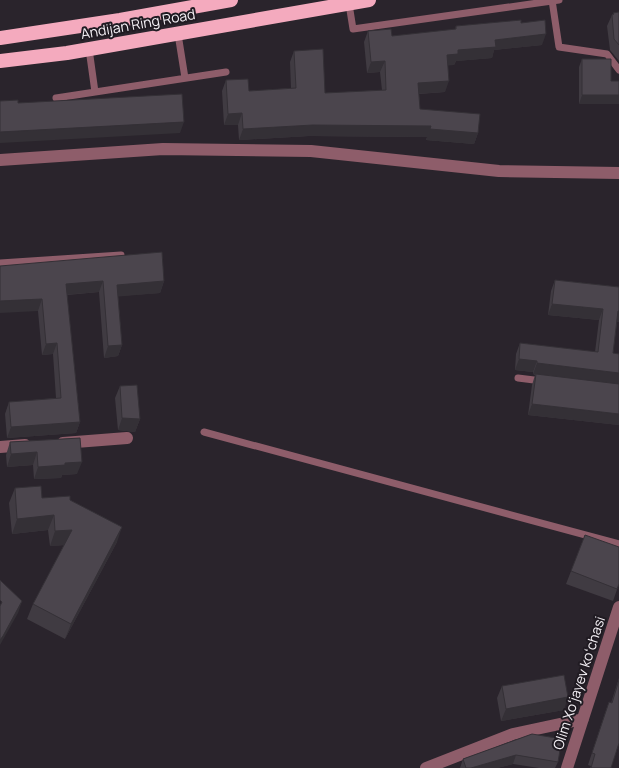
<svg xmlns="http://www.w3.org/2000/svg" width="619" height="768" font-family="Manrope,sans-serif">
<rect width="100%" height="100%" fill="#2a242c"/>
<g fill="none" stroke-linecap="round" stroke-linejoin="round">
<!-- service -->
<path stroke="#8e5d6a" stroke-width="7" d="M552,0L559,47L607,54L619,70
M349,4L353,29L559,0
M178,34L185,78
M89,49L95,92
M56,98L226,72
M0,263L121,255
M518,378L542,381
M204,432L619,544"/>
<!-- minor -->
<path stroke="#8e5d6a" stroke-width="12" d="M0,160L163,149L311,151L499,171L619,173
M63,443L127,438
M0,447L25,445
M426,768L513,734L583,719
M567,768L619,607"/>
<!-- trunk -->
<path stroke="#f4aabe" stroke-width="14" d="M0,38L120,20L231,0
M0,61L67,53L369,0"/>
</g>
<!-- wall -->
<path fill="#403b42" d="M619,12V61L610,50L607,26L612,15L613,14V13Z
M521,23L542,45L494,50L492,58L456,61L454,65H448L445,92L419,94L420,109L478,133L474,144L426,140L427,137L309,136L239,140L238,125H224L222,91L226,80L249,91L291,88L290,62L294,51L325,93L382,90L380,72L367,73L364,42L368,31L392,36L455,30L456,26Z
M582,59H611L579,104V67Z
M0,266L164,281L160,293L118,296L122,345L118,356L104,358L99,292L67,295L80,422L76,433L7,438L5,414L9,402L56,398L53,354L42,355L38,311Z
M555,280L619,287L617,322L613,353L619,354V425L528,415L532,385L535,375L533,374V372L515,370L516,354L520,343L595,352L599,320L548,315L551,291Z
M120,386L140,419L135,432L118,430L115,398Z
M80,438L77,474L62,475L61,478L34,479L33,465L7,467L6,455L10,442Z
M15,488L42,498L70,500L117,542L65,639L27,619L33,604L64,545L50,546L48,530L12,534L9,503Z
M585,535L619,584L613,601L566,584Z
M619,678V743L611,768H590L591,766L588,765L605,713L609,702L611,703Z
M502,686L564,710L501,721L497,698Z
M532,734L558,762L555,768H539L513,764L497,768H460L463,759Z"/>
<!-- shaded-wall -->
<path fill="#343036" d="M546,34L542,45L494,50L492,58L456,61L454,65L443,66L447,55L458,50L495,40Z
M385,61L380,72L367,73L371,62Z
M449,81L445,92L414,94L418,83Z
M582,95H619V104H579Z
M242,113L238,125H224L228,114Z
M184,122L180,133L0,143V132Z
M313,125L431,126L427,137L309,136L239,140L243,129Z
M430,129L478,133L474,144L426,140Z
M103,281L99,292L62,295L66,284Z
M164,281L160,293L113,297L117,285Z
M42,299L38,311L0,313V301Z
M552,304L603,309L599,320L548,315Z
M618,311H619V322H614Z
M57,343L53,354L42,355L46,344Z
M122,345L118,356L104,358L108,346Z
M519,359L537,361L533,372L515,370Z
M537,363L619,373V385L533,374Z
M532,404L619,414V425L528,415Z
M122,418L140,419L135,432L118,430Z
M80,422L76,433L7,438L11,427Z
M37,452L33,465L7,467L11,454Z
M82,462L77,474L62,475L61,478L34,479L38,467L65,463Z
M54,515L48,530L12,534L17,519Z
M122,527L117,542L65,639L71,624Z
M72,530L67,545L50,546L55,531Z
M22,601L18,613L0,645V640Z
M568,697L564,710L501,721L506,709Z
M516,755L513,764L497,768H471Z"/>
<!-- building -->
<path fill="#4b454d" stroke="#343036" d="M619,12V45L614,39L612,15L614,14L613,13Z
M521,20V23L545,20L546,34L495,40L496,47L458,50V54L447,55L449,81L418,83L420,109L480,114L478,133L430,129L431,126L313,125L243,129L242,113L228,114L226,80L248,79L249,91L296,88L294,51L323,49L325,93L386,90L385,61L371,62L368,31L391,29L392,36L456,29V26Z
M582,59H611V81H619V95H582Z
M182,94L184,122L0,132V101L18,100V103Z
M162,252L164,281L117,285L122,345L108,346L103,281L66,284L80,422L11,427L9,402L61,398L57,343L46,344L42,299L0,301V266Z
M555,280L619,287V311H618L613,353L619,354V373L537,363V361L519,359L520,343L598,352L603,309L552,304Z
M536,374L619,384V414L532,404Z
M137,385L140,419L122,418L120,386Z
M80,438L82,462L65,463V465L38,467L37,452L11,454L10,442Z
M41,486L42,498L70,496V500L122,527L71,624L33,604L72,530L55,531L54,515L17,519L15,488Z
M585,535L619,547V584L617,589L571,571Z
M0,580L22,601L3,636L0,640V606L2,602L0,600Z
M564,675L568,697L506,709L502,686Z
M619,680V743L611,768H591L595,754L592,753L609,702L612,703Z
M532,734L562,739L558,762L516,755L471,768H466L463,759Z"/>
<g text-anchor="middle" stroke-width="4" stroke-linejoin="round" paint-order="stroke">
<!-- street labels -->
<g font-size="14" fill="#f5f1f6" stroke="#201b22">
<text transform="translate(138 24) rotate(-10)" y="5">Andijan Ring Road</text>
<text transform="translate(579 683) rotate(-72)" y="5">Olim Xoʻjayev koʻchasi</text>
</g>
</g>
</svg>
